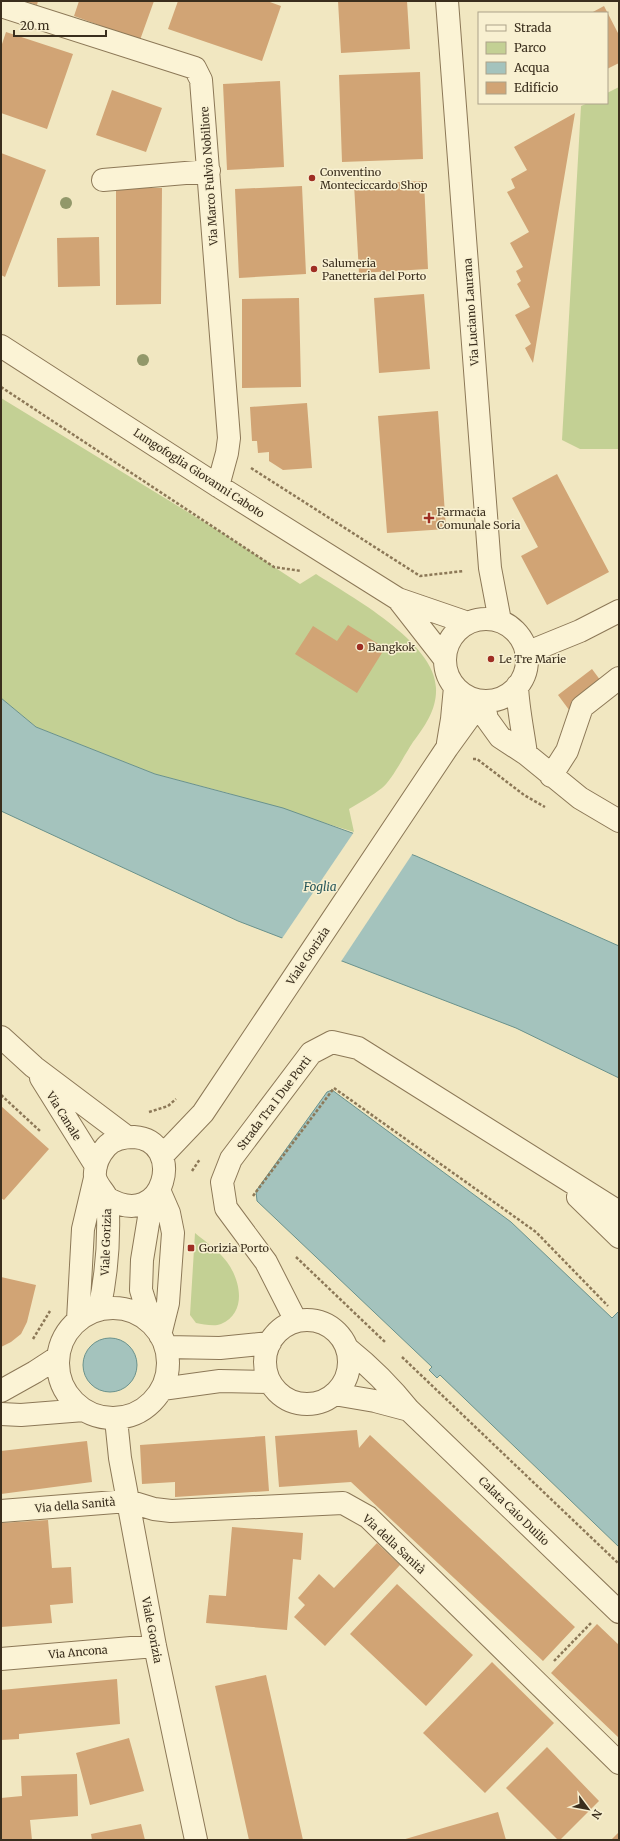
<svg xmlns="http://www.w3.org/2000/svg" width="620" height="1841" font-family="Merriweather,serif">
<rect width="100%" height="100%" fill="#f1e7c1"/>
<!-- green -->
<path fill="#c3d094" d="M619,87V449H580L562,440L581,106L588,103H607V93Z
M1,398L227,536L300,584L316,574C350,596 435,642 436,688C437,709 425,726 413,742C405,754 392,780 382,788C372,796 360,802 349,809L354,832L228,793L155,774L36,727L1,698Z
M195,1233C206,1242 219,1251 227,1262C241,1281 247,1313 221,1324C214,1327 203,1324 196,1323L190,1315Z"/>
<!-- water -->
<path fill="#a4c3bd" stroke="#6a928c" d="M1,698L36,727L155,774L283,808L416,856L619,946V1078L516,1028L238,921L1,811Z
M332,1090L511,1222L612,1318L619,1311V1547L440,1375L437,1378L429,1370L432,1367L257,1201L256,1191L327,1092Z
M83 1365a27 27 0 1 1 54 0a27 27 0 1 1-54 0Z"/>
<!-- pier -->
<path fill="#f1e7c1" d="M354,832L413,853L340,963L281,940Z"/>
<!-- building -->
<path fill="#d1a475" d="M24,1H38L37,5Z
M79,1H154L140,40L74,16Z
M178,1H267L281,6L262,61L168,29Z
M338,1H407L410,49L341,53Z
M604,6L619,35V63L607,69V13H591Z
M6,32L73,54L47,129L1,113V43L2,44Z
M420,72L423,159L342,162L339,75Z
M280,81L284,167L227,170L223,84Z
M112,90L162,108L146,152L96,135Z
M575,113L533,363L525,348L531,344L515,315L530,307L517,284L521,281L516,271L523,267L510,243L529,232L507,192L515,188L511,179L527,170L514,147Z
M1,153L46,170L5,277L1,275Z
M424,181L428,269L359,273L354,184Z
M302,186L306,274L239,278L235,189Z
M116,188H162L161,304L116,305Z
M99,237L100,286L58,287L57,238Z
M424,294L430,369L379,373L374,298Z
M299,298L301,387L242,388V299Z
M307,403L312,468L283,470L269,461V452L258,453L257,441H252L250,407Z
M438,411L446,529L387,533L378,416Z
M557,474L609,572L547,605L521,556L538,547L512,498Z
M348,625L385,648L357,693L295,654L313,626L337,641Z
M592,669L612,696L578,722L558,695Z
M1,1106L49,1149L4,1200L1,1198Z
M1,1277L36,1285L27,1322L21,1334L11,1342L1,1347Z
M357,1430L359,1448L370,1435L575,1627L543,1661L351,1482L279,1487L275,1436Z
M265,1436L269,1491L175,1497V1482L142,1484L140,1445Z
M87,1441L92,1482L1,1494V1451Z
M48,1520L52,1568L71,1567L73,1603L50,1605L52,1623L1,1627V1523Z
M232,1527L303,1533L301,1560L293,1559L287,1630L206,1623L209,1595L226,1596Z
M377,1543L400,1565L325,1646L294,1617L305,1605L298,1598L319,1574L334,1588Z
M397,1584L473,1655L426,1706L350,1634Z
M597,1624L619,1645V1738L551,1673Z
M492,1662L554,1723L485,1793L423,1733Z
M266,1675L303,1840H249L215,1686Z
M117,1679L120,1724L19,1734V1739L1,1740V1690Z
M129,1738L144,1791L90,1805L76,1753Z
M547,1747L599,1801L560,1840H558L506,1788Z
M77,1774L78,1816L30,1820L32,1840H1V1798L22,1796L21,1776Z
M498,1812L506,1840H402Z
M141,1824L145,1840H92L91,1834Z
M619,1832V1840H611Z"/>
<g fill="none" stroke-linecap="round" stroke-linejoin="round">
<!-- minor casing -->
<g stroke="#8c7857" stroke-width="24">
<path id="minor" d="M447,1L490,568L500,621
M1,6L195,68L201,80L229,438L227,453L218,486
M103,180L209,171
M1,346L218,486L398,599L468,623
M398,599L444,658
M445 660a41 41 0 1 1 82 0a41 41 0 1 1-82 0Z
M526,653L580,631L619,611
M517,686C518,709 523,731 526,754
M483,701L487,719L500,737L526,754L580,798L619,821
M448,743L452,719L455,687
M551,776L567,751L582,707L619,678
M1,1037L34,1067L127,1137
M41,1078L96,1166
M162,1156L203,1113L447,748L481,701
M159,1190L169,1213L173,1233L168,1303L160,1335
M578,1197L619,1237
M58 1363a55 55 0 1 1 110 0a55 55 0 1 1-110 0Z
M99,1310C106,1278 109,1246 108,1213C108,1209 109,1202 107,1198C104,1191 97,1186 95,1177C94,1166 99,1155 106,1147C113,1139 123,1137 134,1137C186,1140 166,1233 107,1198
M265 1362a42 42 0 1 1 84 0a42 42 0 1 1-84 0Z
M78,1320L83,1229L95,1178
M296,1321L266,1262L226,1208L222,1182L231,1159L311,1053L332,1042L358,1048L619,1212
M151,1322L141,1290L142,1260L152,1199
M166,1347L220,1348L270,1343
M347,1348C372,1368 390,1386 409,1410L619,1612
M162,1389L220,1381L270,1382
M1,1391L35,1372L58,1357
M334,1394L375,1401L409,1410
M1,1414L21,1415L84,1410
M116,1419L120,1458L155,1646L196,1840
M1,1511L128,1501L154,1509L171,1511L343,1503L368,1517L619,1763
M1,1659L155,1646"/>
</g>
<!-- path -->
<path stroke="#8c7857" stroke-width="2.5" stroke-dasharray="3 2" stroke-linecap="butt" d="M1,387L274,567L301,571
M251,468L420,576L464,571
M473,759H477L524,795L545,807
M1,1095L40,1131
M149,1112L168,1106L176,1099
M192,1171L200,1159
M253,1196L334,1088L536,1232L608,1306
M296,1257L385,1342
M33,1339L50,1311
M402,1357L619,1564
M554,1661L591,1623"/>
<!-- minor -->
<use href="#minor" stroke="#fbf3d5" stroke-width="22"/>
</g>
<!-- trees -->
<g fill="#92986a">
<circle cx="66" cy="203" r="6"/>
<circle cx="143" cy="360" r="6"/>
</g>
<!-- markers -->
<g fill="#9f2e23" stroke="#f8f0d1" stroke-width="1.5">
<circle cx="312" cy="178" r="4"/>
<circle cx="314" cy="269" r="4"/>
<path d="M427 512h4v4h4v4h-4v4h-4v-4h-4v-4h4z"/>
<circle cx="360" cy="647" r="4"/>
<circle cx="491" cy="659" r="4"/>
<rect x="187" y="1244" width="8" height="8" rx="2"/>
</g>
<g text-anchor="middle" stroke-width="3" stroke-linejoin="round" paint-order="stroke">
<!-- poi labels -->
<g font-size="11" fill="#3a2e1d" stroke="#f8f0d1" text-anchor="start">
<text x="320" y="176">Conventino<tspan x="320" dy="13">Monteciccardo Shop</tspan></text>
<text x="322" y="267">Salumeria<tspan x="322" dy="13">Panetteria del Porto</tspan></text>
<text x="437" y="516">Farmacia<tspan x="437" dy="13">Comunale Soria</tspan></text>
<text x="368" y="651">Bangkok</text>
<text x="499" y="663">Le Tre Marie</text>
<text x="199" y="1252">Gorizia Porto</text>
</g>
<!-- street labels -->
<g font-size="11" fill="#3a2e1d" stroke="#f8f0d1">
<text transform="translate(209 176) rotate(-94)" y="4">Via Marco Fulvio Nobiliore</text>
<text transform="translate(471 312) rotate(-94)" y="4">Via Luciano Laurana</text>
<text transform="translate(199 473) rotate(33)" y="4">Lungofoglia Giovanni Caboto</text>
<text transform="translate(308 956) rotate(-56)" y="4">Viale Gorizia</text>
<text transform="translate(274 1103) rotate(-53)" y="4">Strada Tra I Due Porti</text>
<text transform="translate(64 1116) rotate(58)" y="4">Via Canale</text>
<text transform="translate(106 1242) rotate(-88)" y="4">Viale Gorizia</text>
<text transform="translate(75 1505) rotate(-5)" y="4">Via della Sanità</text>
<text transform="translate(514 1511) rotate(44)" y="4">Calata Caio Duilio</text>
<text transform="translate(394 1544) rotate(43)" y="4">Via della Sanità</text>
<text transform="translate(152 1630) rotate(79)" y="4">Viale Gorizia</text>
<text transform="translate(78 1652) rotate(-5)" y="4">Via Ancona</text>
</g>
<!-- water labels -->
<g font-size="12" font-style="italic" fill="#2b5a5b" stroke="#f8f0d1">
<text x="320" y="891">Foglia</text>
</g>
</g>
<!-- border -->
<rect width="620" height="1841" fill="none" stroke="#3a2e1d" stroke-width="4"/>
<!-- legend -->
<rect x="478" y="12" width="130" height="92" fill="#f8f0d1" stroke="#aca289"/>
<rect x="486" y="25" width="20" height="6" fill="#fbf3d5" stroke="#aca289"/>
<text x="514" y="32" font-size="12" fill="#3a2e1d">Strada</text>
<rect x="486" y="42" width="20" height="12" fill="#c3d094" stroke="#aca289"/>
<text x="514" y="52" font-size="12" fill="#3a2e1d">Parco</text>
<rect x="486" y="62" width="20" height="12" fill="#a4c3bd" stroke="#aca289"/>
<text x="514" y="72" font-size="12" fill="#3a2e1d">Acqua</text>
<rect x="486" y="82" width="20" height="12" fill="#d1a475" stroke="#aca289"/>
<text x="514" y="92" font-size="12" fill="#3a2e1d">Edificio</text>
<!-- north arrow -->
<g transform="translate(588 1809) rotate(122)" stroke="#f8f0d1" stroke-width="3" paint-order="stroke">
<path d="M0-3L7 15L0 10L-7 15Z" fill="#3a2e1d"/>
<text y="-6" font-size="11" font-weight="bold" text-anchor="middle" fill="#3a2e1d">N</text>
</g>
<!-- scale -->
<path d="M14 30v6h92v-6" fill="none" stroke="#3a2e1d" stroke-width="2"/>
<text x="20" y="30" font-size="12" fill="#3a2e1d" stroke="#f8f0d1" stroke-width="3" paint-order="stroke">20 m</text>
</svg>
